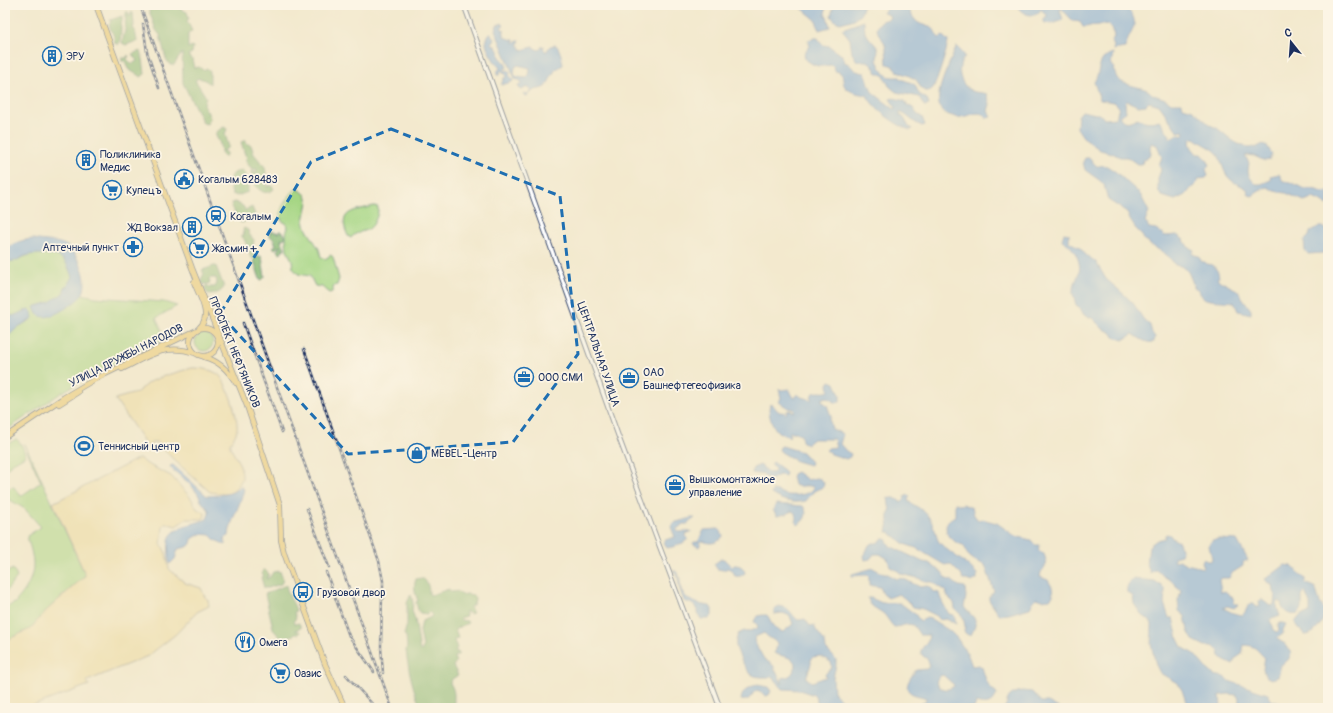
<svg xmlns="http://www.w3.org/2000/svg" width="1333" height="713" font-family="Pangolin,sans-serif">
<rect width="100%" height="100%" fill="#fcf5e5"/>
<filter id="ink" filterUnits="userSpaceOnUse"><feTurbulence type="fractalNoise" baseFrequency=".025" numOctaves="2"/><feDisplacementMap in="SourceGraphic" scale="8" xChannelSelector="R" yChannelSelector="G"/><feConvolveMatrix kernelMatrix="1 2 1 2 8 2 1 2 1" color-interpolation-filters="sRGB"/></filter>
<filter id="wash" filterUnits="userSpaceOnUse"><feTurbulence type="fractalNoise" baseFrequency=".012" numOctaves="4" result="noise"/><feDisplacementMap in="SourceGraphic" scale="16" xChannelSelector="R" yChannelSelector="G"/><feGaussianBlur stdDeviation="0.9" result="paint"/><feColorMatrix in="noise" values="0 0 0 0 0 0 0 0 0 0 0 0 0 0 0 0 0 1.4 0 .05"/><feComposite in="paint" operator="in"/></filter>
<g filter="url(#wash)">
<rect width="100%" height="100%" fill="#f3e9ce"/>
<!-- green -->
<path fill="#a6d684" stroke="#608271" d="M296,189L300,190L306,195L308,202L304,221L307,230L319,249L321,257L325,259L331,255L333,257L339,279L337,285L334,286L332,292L329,293L322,287L315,286L310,276L298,274L293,268L292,260L287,250L286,241V233L288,228L287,224L281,220C281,217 280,213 281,210C282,205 292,191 296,189Z
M374,206L378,207C378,211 378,213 377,216C370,237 360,227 351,238L348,236C336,210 355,211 374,206Z
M33,254C57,253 64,253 72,277L69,282L68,287H65C63,300 45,304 35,306L37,314L51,315L72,304L82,294L95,297L164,302L177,306L156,318L166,339L147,348L132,352L124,359L92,375L61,393L5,431V339L18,327L31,320L29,309L13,316L5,315V271L8,267L5,263L7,261C16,262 24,256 33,254Z
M195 342a9 9 0 1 1 18 0a9 9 0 1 1-18 0Z
M16,439C20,441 25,450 25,456L11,464L8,468H5V446Z
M24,444H25L85,574V576L47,610L30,629L5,641V608L17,602L16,601C28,589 36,572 32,555C31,548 28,542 27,536L41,527L25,509L5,497V484L9,489L13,486L21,496L41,482Z
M13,569L17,577L5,593V573Z"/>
<!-- forest -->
<path fill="#84b772" stroke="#507368" d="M147,5H183L180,7V9L187,12L189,18L187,21L192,31L188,34V48L192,46L193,47L192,53L188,55L192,59L194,68L199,67L203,70L207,68L210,72V84C207,81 200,76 195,80L206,97C201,109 207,107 210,118L207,124L203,123L183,83L182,53L174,65H170L166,59L160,35L156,30Z
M127,11L129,13L128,17L131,15V12L133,13L134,25L133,29L135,30L137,41L126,45L122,43L125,30L126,13Z
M122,16V22L120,24L121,26C121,32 121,41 118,45L114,42C115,33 110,32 109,24L111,22L110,20Z
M140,51L143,59L145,74L141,77L128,69L125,61H121L122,58H126L128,55L129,56L127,59L132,64L137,61L132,54Z
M224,127L227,129L225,134L229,147L223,151L226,152V156L224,157C220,153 221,150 220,145C219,139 215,138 216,132Z
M246,140V143L251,145L254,154L265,167L266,174L270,177L268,178L269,181L267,184V187L271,185L274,189C265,197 259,190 253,183L254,177L251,171H254L255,174L257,169H252L246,162V158L247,157L245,155L241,142Z
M242,170C249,175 248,184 248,192L237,196L232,194L228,180L234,173Z
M235,202L243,206L246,211L248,209L252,207L255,215L254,219L248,220L242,223L233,218L235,213L231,207L232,203Z
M244,228L248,230L249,234L254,240L253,246L255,252L258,254L255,258L260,256L262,257L265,277L262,280L260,279C257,272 255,259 249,255L250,253L244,239L242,237V235H244L243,229Z
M273,231L279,233V231H282L286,237L281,240L285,248L280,254L277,251L280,246L275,249L273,247L276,245L274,240L269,235L270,232Z
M214,266H216L224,287C221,293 216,293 211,295L207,293L204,288L207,285L209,287H215L217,283L216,278H210L209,279L210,283L208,284H202C200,280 202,277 204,274L202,270Z
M264,569L269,574L266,579L270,577L273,572L280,571L283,580L281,584L268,588H264L261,577L264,576L262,573Z
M421,578C428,580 429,588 429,594L431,595L449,589L451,592C462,591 454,590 462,595L466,594L473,595L475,599L474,604L470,607L473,613L470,614L466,611V616L460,618L461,620L467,621L468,623L457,628L455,630L458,638L454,640L457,648L455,651L458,652V655L454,657L456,662L453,666L458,675L451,680L450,683C457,694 452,698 455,708H421C413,690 408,669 406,650L407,647L406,636L404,635L407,624V603L411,594L413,603L412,611L415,619L420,651L422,650L423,647L420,631L422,621L431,617L432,615L429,612L427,614L420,613L418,610L416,602L418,601C415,593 413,587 416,579Z
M286,585C287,588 287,591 289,595C291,601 294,603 296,611L294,612L296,618L293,622L295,624L299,623L301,628L295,630L300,632L299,634H296L282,639L276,633L273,628L265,594Z"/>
<!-- sand -->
<path fill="#eeda9e" stroke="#84847e" d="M192,368C201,368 211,369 219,375C227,382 239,419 237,430C236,435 233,439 230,443V447L240,465L242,474V479L237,488L230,493L224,494L210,492L173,459L157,442H152L149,449L115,399L136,393L149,382L167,375Z
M139,458L147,464L171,476L191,498L197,509L204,512L205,514L204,518L202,519H186L176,526L166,523L163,526L161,544L166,553L169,569L185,583L201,588L205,597L208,600L209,606L197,612L176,634L148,656L87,681L89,685L27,708H5V641L30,629L47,610L85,576V574L53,503Z"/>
<!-- water -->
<path fill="#6fa2db" stroke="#45689c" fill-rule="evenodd" d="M798,5H826L825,16H827L830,27L819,30L816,20C810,15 805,11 798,5Z
M834,5H867L863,6C862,19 852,20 840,23L835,21L831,16Z
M888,5H907C913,18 915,25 930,26C936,30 935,34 939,38L943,36L948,41C948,47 937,82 933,88C932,89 930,91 928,91C920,92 920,83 915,79C911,77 904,73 899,73L893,66L887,64C886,57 887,51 885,44C883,38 873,31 879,24C881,20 887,20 890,18L889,15L883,13Z
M1016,5H1121C1123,9 1128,9 1131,13C1140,26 1128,34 1125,48L1113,50L1114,46L1111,40L1114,38L1113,30L1108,24L1090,26L1086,27H1083L1080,22L1073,21L1061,8L1060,10L1063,20L1051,24L1045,23L1043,20L1047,16L1041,9C1040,10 1039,13 1037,14C1029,18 1019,11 1016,5Z
M864,21L865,33L878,48L877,60L881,69C883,70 884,72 885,74C889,78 895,77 900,77L901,79L912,83L915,85L919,94L927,99L929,105L924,106L919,97L896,92L889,86L884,76L876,72L872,64L867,61H857L852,53L850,39L842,29Z
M502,23L504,25L501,27L502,29L505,30L503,31L504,32V36L506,38L514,40V43L517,41H520L518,44L522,50L533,47L538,50L541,49L542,45L543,47L545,46L543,48L546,52L550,46L556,45C560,49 562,58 563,65L555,70L548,83L544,88L534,90L527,96L524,95L523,93L528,94L531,89L527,87L522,90L520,89L518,86L522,82L519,80L515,79L514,76L495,30L497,25ZM518,65L530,68L529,75L526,78L517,77L514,74L515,67Z
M490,32L494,39L491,43C498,47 498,51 500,57C503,60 506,63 507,68L504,69V71L508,70L510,73L509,75L513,80L512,82L501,85L504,78L507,76L501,70L499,75H497V72L500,68C495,63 488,52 486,44C486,41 488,35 490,32Z
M815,38H818L823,45L829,46L843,56L844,62C855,65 849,71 865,73L872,92L894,109L896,108L890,99C895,97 900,100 905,101L907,105L913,108L917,114L922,117L925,125L922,126C913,123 908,115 900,112V115L904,118L909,127L913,129L910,130C896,125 873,109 867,95C860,94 852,93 846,88C840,81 847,73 835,71L833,66C829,64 827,66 823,66C815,67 811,63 805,59L804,54L809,46L808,40Z
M956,47H958L965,56C963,60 960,63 960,67C958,76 963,87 972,91C976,93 982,92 987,94L990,104L988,111L991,117L987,118C980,107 966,119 956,117C953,116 948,115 945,113C927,102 952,61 956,47Z
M1113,53L1111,65L1114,68L1113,70C1115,72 1116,76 1117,78C1123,86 1139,86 1147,90C1150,91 1151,94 1154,95C1161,98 1166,98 1171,103H1182L1183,107L1193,110L1210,125L1217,128L1237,144L1244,145L1248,148L1253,147L1255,148L1263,144L1267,146L1272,154L1269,160L1265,161L1254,156L1247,155L1245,156L1249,163C1247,175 1248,176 1256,184H1261L1271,180L1270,176L1279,174L1283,181L1291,182L1304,189H1313L1323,192L1328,191V205L1313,198L1304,201L1286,193L1274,191L1268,187L1264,188L1252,196L1249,195L1247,189C1242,185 1235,184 1231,180C1221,172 1223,157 1214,150C1208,146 1201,143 1195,138L1191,139C1188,145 1194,150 1197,154H1202L1208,161L1209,166L1206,169L1208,176L1206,178L1199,179C1197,186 1191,186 1187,194L1175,200L1162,196L1159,193L1158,188V178L1161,170L1159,165L1162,157L1157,145L1151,143L1150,148L1151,154L1143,160L1142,164H1137L1127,157H1120L1112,153L1100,150L1083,137L1077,128L1078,116L1082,111L1096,114H1100L1104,119L1116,118L1119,107L1114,102L1100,100L1094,82C1101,72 1096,58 1113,53ZM1127,101L1138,106L1146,105L1149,102L1159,105L1162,109L1178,132L1183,131L1184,133L1182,136L1179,134L1170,138L1169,137L1170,135C1162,128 1166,127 1159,120C1152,123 1143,122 1137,118C1131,123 1123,123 1119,116L1126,112L1125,103Z
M1085,158H1090C1099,171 1096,164 1107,166L1116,172L1140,194L1149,212L1145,221L1149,228L1156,229L1165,236L1177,235L1184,240L1188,247L1194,250L1192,254L1198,256L1202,262H1205L1207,264L1213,265L1218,272L1219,277L1217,278L1218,280L1237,290L1251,310V314L1238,311L1234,302C1228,301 1210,301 1206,299C1201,297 1201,294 1198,290C1195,286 1196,291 1194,286C1189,275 1189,266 1175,265C1167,253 1163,252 1150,245L1148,241H1145L1141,234L1136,229L1130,220L1127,212L1108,200L1104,185L1099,180L1085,170L1083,162Z
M1319,227H1322L1328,231V252L1327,251L1323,253L1308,254L1305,251L1304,241L1309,236L1310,232Z
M1064,233L1069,234V242L1079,247L1086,255L1096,262L1106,279L1119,290L1133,303L1144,320L1150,325L1152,333L1155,337L1154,342C1146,344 1139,338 1133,334L1123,340L1114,337L1112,333L1102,328L1092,318L1084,315L1079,307L1076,305C1075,300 1072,294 1073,290C1074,283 1078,278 1079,272C1082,260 1072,245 1062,240Z
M34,239C45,242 57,240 67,246C72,248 75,255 78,260C84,269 88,285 82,295C77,302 54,317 45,317C42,317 39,315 37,314L34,307L48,303L64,293L65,287L68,286L69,282L72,277C66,259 63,255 44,254C37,254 31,254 25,256C18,259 14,263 7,261L6,263L8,267L5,271V250C15,242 21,240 34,239Z
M29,309L32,312L33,318L18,327L5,339V315L13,316Z
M830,381L835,383L840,395V401L837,403L826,397L822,399V401L827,405L831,416L830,421L832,429L843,434L840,444L846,451L851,454L850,457L846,459L831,454L826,450L828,448L836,447L834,439H813L809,442L808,444L807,445L802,441L801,435L796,432H790L789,437L778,432C772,426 767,413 770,404C776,406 777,414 784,412L786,414L787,411L790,410L794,412H795L794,409L788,408L779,402L781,398L779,389L782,390L789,389L794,398L797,396V394L803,398V397L811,400L812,394C818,390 823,394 829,391L828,384Z
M782,446L802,452L811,462L810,465L796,461L781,452L779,450L780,447Z
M773,462L784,470L786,473L785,476L779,475L772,479L767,478L762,473L757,474L752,473L753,468L760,465L770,473L774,472L775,469L771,464Z
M173,465L207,496C219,495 232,496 241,486L244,489C241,505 230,520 229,536L225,538L224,541L226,545L215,540L210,535L200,534L192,539C191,548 186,547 178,549L175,559L170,564L169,562C169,555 168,547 169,540C172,526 196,524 207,519L209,514V510L201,501L198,494L190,484L172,469L170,466Z
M797,472L808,480C815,478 820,476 824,483L823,487L814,491L806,501C794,504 782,501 771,494L773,490C779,490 782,495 788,495C796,496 808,495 813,489V487C807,484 800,488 794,485L792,477L793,474Z
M908,495L910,497L908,499L909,502C924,511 928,512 935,530C936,534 937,539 939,542C950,554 966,561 977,574V579L972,582L963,579L962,576L950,564L945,565L941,563L916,548L904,544L896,537L892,535L890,532H887C887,530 888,529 888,527C890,521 885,518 890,512L888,498H895L901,502L905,498L904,496Z
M955,503H956L960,505L963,504L972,508L974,515L978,520L982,519L997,523L1015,536L1031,540L1035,545H1040L1038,550L1044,554C1048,566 1047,563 1041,572L1040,577L1048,580L1052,587L1053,596L1050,599L1042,600L1037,598L1034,600L1030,608L1009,614L999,615L989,600V597L994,591L985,565C978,562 972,560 967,554C965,551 966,547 963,545C961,544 959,544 957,543C945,535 941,523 955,516Z
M776,504L803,506C809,514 805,520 798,525L795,522L796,518L795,513L792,511L786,514L777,516L773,510Z
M691,518H695L687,524H683L676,530L679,532L691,531V532L685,534L688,539C683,544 674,547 667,548L664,542L665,540L675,537L671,527L673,523Z
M717,529L720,530L723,536C719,543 710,545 703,541L700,542V545L699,547L693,544L694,542H698L704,530Z
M1167,534L1170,535L1172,538L1179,542L1182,552L1181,555L1174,557V561L1179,560L1186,564L1203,568L1204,567L1202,562L1203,559L1207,561H1211L1212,558L1209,546L1212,540L1219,539L1237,540L1248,560L1243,562V566L1232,573L1229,578H1222L1219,580L1221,592L1225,591L1234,599V604H1239L1234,608L1227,606L1223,608L1233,613L1242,615C1247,612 1246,606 1252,603H1254L1256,607H1260L1259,601L1261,599L1270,606L1274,605L1275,594L1271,583H1268L1265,579C1271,576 1278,570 1285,565L1292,566L1298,573L1303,576L1305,579V583L1315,587L1320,603L1325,611C1324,621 1316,635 1305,635C1302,632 1295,626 1295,622L1301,615L1310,613V604L1305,592L1302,595V609L1298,614C1289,616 1282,612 1281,602L1278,601L1277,607L1280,616C1277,618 1272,615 1270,621L1273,626L1272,629L1276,632L1279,631L1278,626L1280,623H1283L1286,624L1283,630V634L1277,638L1280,641L1287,645L1291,654L1288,660L1281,665L1278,677L1271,679L1265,676L1263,669L1265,658C1257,651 1256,645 1244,645L1242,654L1235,659L1233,665L1223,660L1220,656L1219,651L1213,646H1205L1193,640L1188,631L1185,616L1179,611L1178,600L1181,591L1180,589L1175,585L1172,581L1163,576L1157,570H1155L1150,573L1147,564L1149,546L1157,540L1165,538V535Z
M882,539H886L890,546L923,562L929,563L943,573L946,579L951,580L959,586L965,587L966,597L964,607C974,620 980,617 971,635H968L964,632L965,626L963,617L955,609L954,603L948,597L945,591L932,582H927L918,578L901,574L898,571L890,567L888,559L880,554H874L870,559L865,560L864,556L869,545L873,543H877Z
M721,559H724L732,567L734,565C740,565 744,567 745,573C742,576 739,577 735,576L733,571L728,568L723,570L717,569L714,564Z
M873,568L884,574H888L896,579L899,578L904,579L920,587L927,586L930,587L932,591L939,593C940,599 945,607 949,614L954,615L956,624L946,619L940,620L937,616L923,609L913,607L904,598L899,594L888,598L883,594L880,587L869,585V577L867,575L852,576V574Z
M673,570C682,573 679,581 681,589C684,600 699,605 710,606L712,609V616L709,619H701C695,610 699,605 684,601L679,587L678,577Z
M1134,579L1155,581L1165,589L1164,603L1169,618H1173L1178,639L1182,647L1194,654L1205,667L1214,675L1224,677L1229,681L1268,694L1272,701H1277L1283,707L1293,708H1238L1239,699L1237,695L1229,694L1220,695L1221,708H1188L1182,690L1177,683L1160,673L1156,665L1151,644L1152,625L1151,622L1141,614L1134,604L1133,596L1127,593C1126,588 1128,582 1134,579Z
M868,598H871L882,603H900L915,614L920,621L927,618L931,619L950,631L957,638L968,655L972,666L979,665L982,667C985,677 987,687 996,692L997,694C992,705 987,706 976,703L974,708H916L926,700V698C922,696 917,696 913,694C901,689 911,677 916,670L927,669L929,666C928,657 927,660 921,654V650L928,640L929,635H920L913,625C906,623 901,627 894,627C890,623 886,616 884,614C878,609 869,607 868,598ZM943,675L954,685V686C949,690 944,690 939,687L936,681L940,676Z
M779,606C792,608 790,614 798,620L805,619L810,626L814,625L816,630L825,642L826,649L836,659V665L833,678L834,693L846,704L848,708H820L814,695L799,690L783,689L780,687L773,677C766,677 756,678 751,674C746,671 737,652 736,646C735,642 737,637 738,634L744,631L747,632L758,628L757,624L754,622C756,615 760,615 767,615C773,623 772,630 783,632L793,624L790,616L783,613L774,614V609ZM764,633C768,638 773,639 777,643L776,650L774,653C782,658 801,655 793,672C791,676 787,677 782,678V684L773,665L764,659L754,641L755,637ZM820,656L831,662L832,668L825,674L826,677L812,682L806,678L811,664V659L813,657Z
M757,685L768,687L771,691L769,695L766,696L758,690L754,692C751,697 748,702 741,700C742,691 748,687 757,685Z
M1022,691L1032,692L1041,702H1048L1059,708H1004C1007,705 1006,703 1008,699C1010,694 1017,692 1022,691Z"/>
</g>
<g filter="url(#ink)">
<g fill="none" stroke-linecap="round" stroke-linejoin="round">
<!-- minor casing -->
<g stroke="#3b4b6f" stroke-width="5.5">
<path id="minor" d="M464,5L619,438L720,708"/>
</g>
<!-- major casing -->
<g stroke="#3b4b6f" stroke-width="6">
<path id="major" d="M96,5L192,268L247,406L280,505L281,540L284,553L325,664L345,708
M194,282C199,296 213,316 199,328
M190 342a14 14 0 1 1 28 0a14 14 0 1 1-28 0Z
M204,357C219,361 228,370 236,383
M122,369C148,356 165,343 195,353
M59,404L78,392
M5,437L63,398L95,379L197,330"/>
</g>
<!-- minor -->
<use href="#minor" stroke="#fff" stroke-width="3.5"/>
<!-- major -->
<use href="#major" stroke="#ecc669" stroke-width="4.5"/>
<!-- rail casing -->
<g stroke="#1b2f5e" stroke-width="2.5">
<path id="rail" d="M140,5L392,708
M143,24L147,52L159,88
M243,323L282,432
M304,349L379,561L383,581V599
M307,509L329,567
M326,572L349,636L374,672
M382,593L381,647L383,673
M346,675L376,708"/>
</g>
<!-- rail -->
<use href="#rail" stroke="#fcf5e5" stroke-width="1" stroke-dasharray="3" stroke-linecap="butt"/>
</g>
</g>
<!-- marked area -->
<path d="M0 0H1333V713H0ZM391,129L560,196L578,354L513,442L348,454L220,314L311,162Z" fill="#f3e9ce" fill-opacity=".55" fill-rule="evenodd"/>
<path fill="none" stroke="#1f6fb2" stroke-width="3" stroke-dasharray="8 5" stroke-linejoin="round" d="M391,129L560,196L578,354L513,442L348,454L220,314L311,162Z"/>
<!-- icons -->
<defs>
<g id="building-ring" transform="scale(1)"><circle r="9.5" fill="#fcf5e5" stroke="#1f6fb2" stroke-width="1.5"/><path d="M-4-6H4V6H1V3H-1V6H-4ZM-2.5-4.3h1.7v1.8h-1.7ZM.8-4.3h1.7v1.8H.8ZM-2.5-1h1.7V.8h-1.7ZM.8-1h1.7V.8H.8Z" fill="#1f6fb2"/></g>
<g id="civic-ring" transform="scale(1)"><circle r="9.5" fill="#fcf5e5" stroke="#1f6fb2" stroke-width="1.5"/><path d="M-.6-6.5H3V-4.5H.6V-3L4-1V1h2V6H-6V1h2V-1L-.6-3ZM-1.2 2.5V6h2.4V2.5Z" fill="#1f6fb2"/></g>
<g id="supermarket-ring" transform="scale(1)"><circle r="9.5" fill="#fcf5e5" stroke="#1f6fb2" stroke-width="1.5"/><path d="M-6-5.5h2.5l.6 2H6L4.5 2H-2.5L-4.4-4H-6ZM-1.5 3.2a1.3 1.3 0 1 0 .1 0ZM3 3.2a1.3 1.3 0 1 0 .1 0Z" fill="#1f6fb2"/></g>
<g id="station-ring" transform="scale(1)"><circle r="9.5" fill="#fcf5e5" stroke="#1f6fb2" stroke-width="1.5"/><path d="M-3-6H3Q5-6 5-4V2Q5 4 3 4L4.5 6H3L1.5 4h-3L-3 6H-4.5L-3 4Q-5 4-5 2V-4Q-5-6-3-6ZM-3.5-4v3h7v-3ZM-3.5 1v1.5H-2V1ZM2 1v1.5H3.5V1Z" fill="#1f6fb2"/></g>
<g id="pharmacy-ring" transform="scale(1)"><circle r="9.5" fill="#fcf5e5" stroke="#1f6fb2" stroke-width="1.5"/><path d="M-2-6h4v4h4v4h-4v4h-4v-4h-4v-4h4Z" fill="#1f6fb2"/></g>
<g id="office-ring" transform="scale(1)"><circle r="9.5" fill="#fcf5e5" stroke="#1f6fb2" stroke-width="1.5"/><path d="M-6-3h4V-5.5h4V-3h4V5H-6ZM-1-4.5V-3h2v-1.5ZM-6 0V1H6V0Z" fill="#1f6fb2"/></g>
<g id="stadium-ring" transform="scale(1)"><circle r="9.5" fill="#fcf5e5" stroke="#1f6fb2" stroke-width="1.5"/><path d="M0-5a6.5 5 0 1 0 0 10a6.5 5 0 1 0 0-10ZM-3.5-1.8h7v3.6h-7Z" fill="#1f6fb2"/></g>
<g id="shop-ring" transform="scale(1)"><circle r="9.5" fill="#fcf5e5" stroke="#1f6fb2" stroke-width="1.5"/><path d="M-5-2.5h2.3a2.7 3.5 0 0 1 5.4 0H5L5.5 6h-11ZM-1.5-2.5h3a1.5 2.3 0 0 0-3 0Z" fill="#1f6fb2"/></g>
<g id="bus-ring" transform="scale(1)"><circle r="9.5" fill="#fcf5e5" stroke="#1f6fb2" stroke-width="1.5"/><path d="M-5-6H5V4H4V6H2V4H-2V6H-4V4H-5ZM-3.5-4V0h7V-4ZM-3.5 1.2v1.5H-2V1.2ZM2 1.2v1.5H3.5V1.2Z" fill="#1f6fb2"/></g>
<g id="restaurant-ring" transform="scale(1)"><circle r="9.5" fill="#fcf5e5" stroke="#1f6fb2" stroke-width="1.5"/><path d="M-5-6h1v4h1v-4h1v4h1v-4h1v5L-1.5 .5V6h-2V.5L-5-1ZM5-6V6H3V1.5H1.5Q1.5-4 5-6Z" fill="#1f6fb2"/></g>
</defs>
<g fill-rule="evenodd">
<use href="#building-ring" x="52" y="56"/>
<use href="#building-ring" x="86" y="160"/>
<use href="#civic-ring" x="184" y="179"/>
<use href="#supermarket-ring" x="112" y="190"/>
<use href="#station-ring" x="216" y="216"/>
<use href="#building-ring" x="192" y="227"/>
<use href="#pharmacy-ring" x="133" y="247"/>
<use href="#supermarket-ring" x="199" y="248"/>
<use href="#office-ring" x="524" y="377"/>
<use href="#office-ring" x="629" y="378"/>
<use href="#stadium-ring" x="84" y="446"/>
<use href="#shop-ring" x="417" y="453"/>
<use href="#office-ring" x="675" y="485"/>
<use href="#bus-ring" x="303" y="592"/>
<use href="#restaurant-ring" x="245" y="642"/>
<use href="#supermarket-ring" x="280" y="673"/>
</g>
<g text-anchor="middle" stroke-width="3.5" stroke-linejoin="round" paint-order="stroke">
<!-- poi labels -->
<g font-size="11" fill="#1b2f5e" stroke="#fcf5e5" text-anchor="start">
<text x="66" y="60">ЭРУ</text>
<text x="100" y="158">Поликлиника<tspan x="100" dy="13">Медис</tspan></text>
<text x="198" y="183">Когалым 628483</text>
<text x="126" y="194">Купецъ</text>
<text x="230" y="220">Когалым</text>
<text x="178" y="231" text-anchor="end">ЖД Вокзал</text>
<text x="119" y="251" text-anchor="end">Аптечный пункт</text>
<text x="213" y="252">Жасмин +</text>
<text x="643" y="376">ОАО<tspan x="643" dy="13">Башнефтегеофизика</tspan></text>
<text x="538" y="381">ООО СМИ</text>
<text x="98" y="450">Теннисный центр</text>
<text x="431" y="457">MEBEL-Центр</text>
<text x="689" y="483">Вышкомонтажное<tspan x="689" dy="13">управление</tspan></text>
<text x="317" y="596">Грузовой двор</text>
<text x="259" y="646">Омега</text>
<text x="294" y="677">Оазис</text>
</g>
<!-- street labels -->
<g font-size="11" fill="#1b2f5e" stroke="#fcf5e5">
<text transform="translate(235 352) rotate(68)" y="4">ПРОСПЕКТ НЕФТЯНИКОВ</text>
<text transform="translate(599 354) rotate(71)" y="4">ЦЕНТРАЛЬНАЯ УЛИЦА</text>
<text transform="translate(126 355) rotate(-27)" y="4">УЛИЦА ДРУЖБЫ НАРОДОВ</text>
</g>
</g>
<!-- margin -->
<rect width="1333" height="713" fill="none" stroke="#fcf5e5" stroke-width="20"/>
<!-- north arrow -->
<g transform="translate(1291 42) rotate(343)" stroke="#fcf5e5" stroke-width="3" paint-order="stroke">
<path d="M0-3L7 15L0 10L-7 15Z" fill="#1b2f5e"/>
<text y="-6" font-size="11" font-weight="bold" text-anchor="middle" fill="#1b2f5e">С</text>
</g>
</svg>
